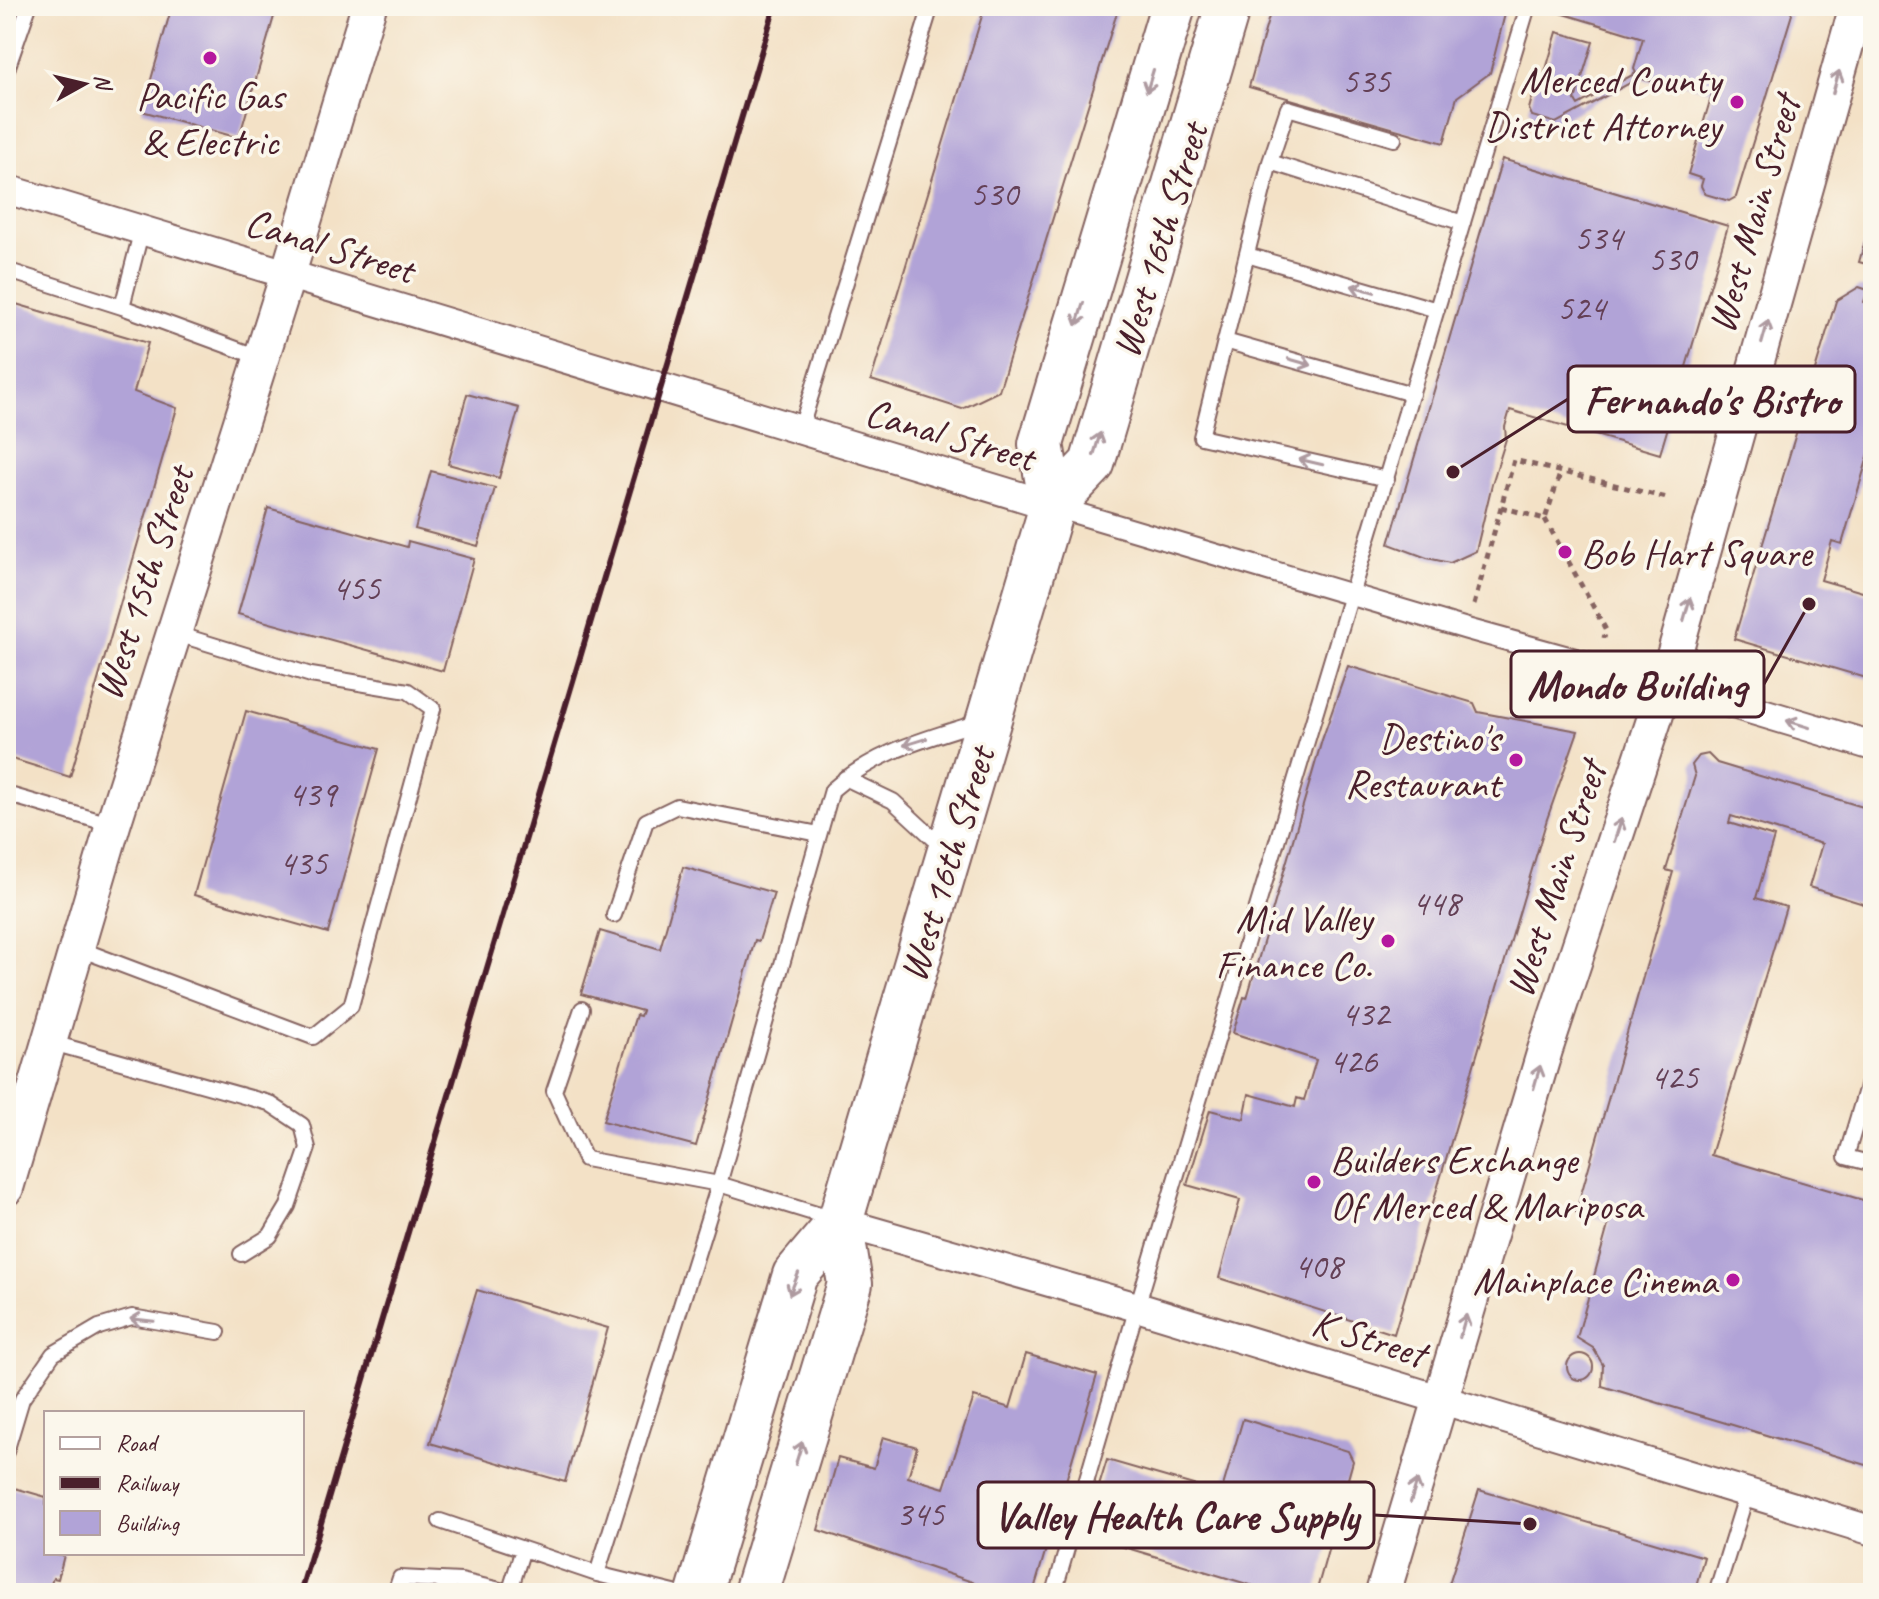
<svg xmlns="http://www.w3.org/2000/svg" width="1879" height="1599" font-family="Caveat,sans-serif">
<rect width="100%" height="100%" fill="#fbf7ec"/>
<filter id="ink" filterUnits="userSpaceOnUse"><feTurbulence type="fractalNoise" baseFrequency=".0125" numOctaves="2"/><feDisplacementMap in="SourceGraphic" scale="16" xChannelSelector="R" yChannelSelector="G"/><feConvolveMatrix kernelMatrix="1 2 1 2 8 2 1 2 1" color-interpolation-filters="sRGB"/></filter>
<filter id="wash" filterUnits="userSpaceOnUse"><feTurbulence type="fractalNoise" baseFrequency=".006" numOctaves="4" result="noise"/><feDisplacementMap in="SourceGraphic" scale="32" xChannelSelector="R" yChannelSelector="G"/><feGaussianBlur stdDeviation="1.8" result="paint"/><feColorMatrix in="noise" values="0 0 0 0 0 0 0 0 0 0 0 0 0 0 0 0 0 1.4 0 .05"/><feComposite in="paint" operator="in"/></filter>
<g filter="url(#wash)">
<rect width="100%" height="100%" fill="#f3e1c6"/>
<g id="blocks">
<!-- building -->
<path fill="#b1a3d7" d="M172,6H277L239,138L142,111Z
M985,6H1119L999,391L962,409L871,380Z
M1272,6H1507L1490,73L1457,97L1444,143L1249,87Z
M1563,6H1788L1792,14L1736,197L1729,201L1705,194L1701,186L1703,179L1688,174L1713,91L1679,83L1671,87L1639,78L1556,123L1532,116L1529,109L1535,87L1542,83L1557,32L1593,42L1575,100L1578,105L1636,73L1634,69L1643,38L1561,13Z
M1502,159L1728,226L1660,454L1510,410L1505,427L1506,439L1492,484L1476,551L1450,563L1427,558L1389,544Z
M1872,217H1873V266L1859,262Z
M1859,287L1868,290L1864,302L1873,304V440L1842,544L1832,541L1821,580L1873,595V680L1734,639L1836,301Z
M6,301L148,343L134,392L177,408L70,777L6,757Z
M467,394L519,408L499,478L448,464Z
M431,471L495,488L478,546L415,529Z
M268,508L407,547L408,541L474,559L443,671L238,614Z
M1348,666L1474,703L1478,712L1578,731L1547,819L1394,1334L1219,1278L1240,1200L1187,1185L1210,1110L1244,1119L1249,1094L1295,1107L1297,1098L1304,1100L1316,1060L1233,1033L1244,997L1247,998L1322,740Z
M246,711L379,749L328,933L194,895Z
M1708,754L1717,763L1873,810V907L1809,887L1822,844L1731,816L1729,823L1774,837L1756,898L1786,907L1711,1155L1873,1203V1467L1602,1386L1603,1365L1593,1348L1577,1338L1609,1222L1576,1212L1673,872L1666,870L1695,776L1692,765L1699,756Z
M683,867L774,893L759,941L755,940L696,1146L603,1121L636,1015L640,1016L642,1011L581,994L600,931L660,949Z
M477,1290L608,1328L565,1482L430,1443Z
M1026,1354L1097,1375L1033,1593H1005L818,1530L838,1458L874,1468L883,1437L917,1447L908,1477L944,1488L974,1397L1010,1408Z
M1567 1367a13 13 0 1 1 26 0a13 13 0 1 1-26 0Z
M1243,1419L1348,1451L1353,1461L1316,1593H1277L1084,1535L1107,1460L1221,1493Z
M8,1486L46,1497V1553L64,1555L58,1579L53,1578L48,1593H6Z
M1479,1490L1704,1557L1694,1593H1446Z"/>
</g>
</g>
<g filter="url(#ink)">
<use href="#blocks" fill-opacity="0" stroke="#856361" stroke-width="2"/>
<g fill="none" stroke-linecap="round" stroke-linejoin="round">
<!-- service casing -->
<g stroke="#856361" stroke-width="18">
<path id="service" d="M6,72L29,6
M1270,162L1288,108L1394,139
M1247,255L1437,310
M6,270L122,307L142,229
M122,307L261,358
M1225,341L1412,394
M800,431L931,6
M1387,479L1201,437L1270,162L1463,223
M845,778L893,801L945,849
M6,794L113,825
M614,915L646,821L677,806L819,834
M77,948L313,1037L351,1006L433,709L408,691L311,675L174,633
M582,1009L554,1091L585,1159L719,1184L836,1220
M49,1042L269,1103L302,1125L308,1148L288,1206L270,1236L241,1254
M1873,1066L1846,1157L1873,1164
M6,1452L22,1399L53,1354L99,1327L132,1317L218,1332
M440,1521L597,1574L719,1184L832,790C877,750 927,739 982,721
M597,1574L674,1593
M395,1593L400,1578L461,1581L509,1592
M509,1593L523,1549
M1054,1593L1137,1307L1528,6
M1716,1593L1747,1493"/>
</g>
<!-- pedestrian casing -->
<g stroke="#856361" stroke-width="24">
<path id="pedestrian" d="M1052,506L1467,629L1666,684"/>
</g>
<!-- minor casing -->
<g stroke="#856361" stroke-width="32">
<path id="minor" d="M6,189L1052,506
M1666,684L1873,746
M840,1222L1137,1307L1873,1531"/>
</g>
<!-- tertiary casing -->
<g stroke="#856361" stroke-width="38">
<path id="tertiary" d="M6,1188L113,825L288,274L369,6
M1383,1593L1545,1050L1666,684L1857,6"/>
</g>
<!-- primary casing -->
<g stroke="#856361" stroke-width="48">
<path id="primary" d="M1052,506L1041,444L1173,6
M699,1593L795,1275L840,1222L1052,506L1092,464L1228,6
M756,1593L850,1284L840,1222"/>
</g>
<!-- path -->
<path stroke="#856361" stroke-width="5" stroke-dasharray="6 6" stroke-linecap="butt" d="M1501,507L1545,519L1560,474
M1545,519L1606,630L1604,638
M1474,605L1514,460L1667,498"/>
<!-- service -->
<use href="#service" stroke="#fff" stroke-width="14"/>
<!-- pedestrian -->
<use href="#pedestrian" stroke="#fff" stroke-width="20"/>
<!-- minor -->
<use href="#minor" stroke="#fff" stroke-width="28"/>
<!-- tertiary -->
<use href="#tertiary" stroke="#fff" stroke-width="34"/>
<!-- primary -->
<use href="#primary" stroke="#fff" stroke-width="44"/>
<!-- rail -->
<path stroke="#4a1f2b" stroke-width="6" d="M300,1593L775,6"/>
</g>
<!-- one-way arrows -->
<defs><path id="oneway-shaft" d="M-6 0H5M1.5-3L5.5 0L1.5 3" fill="none" stroke-width="1.6" stroke-linecap="round" stroke-linejoin="round" transform="scale(2)"/></defs>
<g stroke="#ae9aa0">
<use href="#oneway-shaft" transform="translate(1150 81) rotate(107)"/>
<use href="#oneway-shaft" transform="translate(1836 82) rotate(-74)"/>
<use href="#oneway-shaft" transform="translate(1363 289) rotate(-164)"/>
<use href="#oneway-shaft" transform="translate(1080 314) rotate(107)"/>
<use href="#oneway-shaft" transform="translate(1765 332) rotate(-74)"/>
<use href="#oneway-shaft" transform="translate(1300 362) rotate(16)"/>
<use href="#oneway-shaft" transform="translate(1097 444) rotate(-73)"/>
<use href="#oneway-shaft" transform="translate(1311 462) rotate(-167)"/>
<use href="#oneway-shaft" transform="translate(1687 609) rotate(-74)"/>
<use href="#oneway-shaft" transform="translate(1798 724) rotate(-163)"/>
<use href="#oneway-shaft" transform="translate(915 742) rotate(163)"/>
<use href="#oneway-shaft" transform="translate(1618 830) rotate(-72)"/>
<use href="#oneway-shaft" transform="translate(1537 1077) rotate(-74)"/>
<use href="#oneway-shaft" transform="translate(794 1284) rotate(112)"/>
<use href="#oneway-shaft" transform="translate(142 1320) rotate(-174)"/>
<use href="#oneway-shaft" transform="translate(1463 1326) rotate(-74)"/>
<use href="#oneway-shaft" transform="translate(799 1453) rotate(-73)"/>
<use href="#oneway-shaft" transform="translate(1414 1491) rotate(-73)"/>
</g>
</g>
<!-- markers -->
<g fill="#b5179e" stroke="#fbf7ec" stroke-width="3">
<circle cx="210" cy="58" r="8"/>
<circle cx="1737" cy="102" r="8"/>
<circle cx="1565" cy="552" r="8"/>
<circle cx="1516" cy="760" r="8"/>
<circle cx="1388" cy="941" r="8"/>
<circle cx="1314" cy="1182" r="8"/>
<circle cx="1733" cy="1280" r="8"/>
</g>
<g text-anchor="middle" stroke-width="7" stroke-linejoin="round" paint-order="stroke">
<!-- number labels -->
<g font-size="36" fill="#644056">
<text x="1366" y="93">535</text>
<text x="994" y="206">530</text>
<text x="1598" y="250">534</text>
<text x="1672" y="271">530</text>
<text x="1581" y="320">524</text>
<text x="356" y="600">455</text>
<text x="312" y="806">439</text>
<text x="303" y="875">435</text>
<text x="1436" y="915">448</text>
<text x="1365" y="1026">432</text>
<text x="1353" y="1073">426</text>
<text x="1674" y="1089">425</text>
<text x="1318" y="1278">408</text>
<text x="920" y="1526">345</text>
</g>
<!-- poi labels -->
<g font-size="40" fill="#4a1f2b" stroke="#fbf7ec" text-anchor="end">
<text x="1721" y="93">Merced County<tspan x="1721" dy="46">District Attorney</tspan></text>
<text x="210" y="109" text-anchor="middle">Pacific Gas<tspan x="210" dy="46">&amp; Electric</tspan></text>
<text x="1581" y="566" text-anchor="start">Bob Hart Square</text>
<text x="1500" y="751">Destino's<tspan x="1500" dy="46">Restaurant</tspan></text>
<text x="1372" y="932">Mid Valley<tspan x="1372" dy="46">Finance Co.</tspan></text>
<text x="1330" y="1173" text-anchor="start">Builders Exchange<tspan x="1330" dy="46">Of Merced &amp; Mariposa</tspan></text>
<text x="1717" y="1294">Mainplace Cinema</text>
</g>
<!-- street labels -->
<g font-size="40" fill="#4a1f2b" stroke="#fbf7ec">
<text transform="translate(1753 214) rotate(-74)" y="14">West Main Street</text>
<text transform="translate(1159 240) rotate(-73)" y="14">West 16th Street</text>
<text transform="translate(330 245) rotate(17)" y="14">Canal Street</text>
<text transform="translate(950 434) rotate(16)" y="14">Canal Street</text>
<text transform="translate(143 583) rotate(-72)" y="14">West 15th Street</text>
<text transform="translate(946 864) rotate(-73)" y="14">West 16th Street</text>
<text transform="translate(1555 879) rotate(-72)" y="14">West Main Street</text>
<text transform="translate(1369 1337) rotate(17)" y="14">K Street</text>
</g>
</g>
<!-- callouts -->
<path fill="none" stroke="#4a1f2b" stroke-width="3" d="M1453 472L1568 399M1809 604L1764 684M1530 1524L1374 1515"/>
<g fill="#4a1f2b" stroke="#fbf7ec" stroke-width="3">
<circle cx="1453" cy="472" r="8"/>
<circle cx="1809" cy="604" r="8"/>
<circle cx="1530" cy="1524" r="8"/>
</g>
<g fill="#fbf7ec" stroke="#4a1f2b" stroke-width="3">
<rect x="1568" y="366" width="287" height="66" rx="8"/>
<rect x="1511" y="651" width="253" height="66" rx="8"/>
<rect x="978" y="1482" width="396" height="66" rx="8"/>
</g>
<g font-size="42" text-anchor="middle" font-weight="bold" fill="#4a1f2b">
<text x="1712" y="414">Fernando's Bistro</text>
<text x="1637" y="699">Mondo Building</text>
<text x="1176" y="1530">Valley Health Care Supply</text>
</g>
<!-- margin -->
<rect width="1879" height="1599" fill="none" stroke="#fbf7ec" stroke-width="32"/>
<!-- legend -->
<rect x="44" y="1411" width="260" height="144" fill="#fbf7ec" stroke="#b4a19f" stroke-width="2"/>
<rect x="60" y="1437" width="40" height="12" fill="#ffffff" stroke="#b4a19f" stroke-width="2"/>
<text x="116" y="1451" font-size="24" fill="#4a1f2b">Road</text>
<rect x="60" y="1477" width="40" height="12" fill="#4a1f2b" stroke="#b4a19f" stroke-width="2"/>
<text x="116" y="1491" font-size="24" fill="#4a1f2b">Railway</text>
<rect x="60" y="1511" width="40" height="24" fill="#b1a3d7" stroke="#b4a19f" stroke-width="2"/>
<text x="116" y="1531" font-size="24" fill="#4a1f2b">Building</text>
<!-- north arrow -->
<g transform="translate(84 84) rotate(82)" stroke="#fbf7ec" stroke-width="6" paint-order="stroke">
<path d="M0-6L14 30L0 20L-14 30Z" fill="#4a1f2b"/>
<text y="-12" font-size="22" font-weight="bold" text-anchor="middle" fill="#4a1f2b">N</text>
</g>
</svg>
